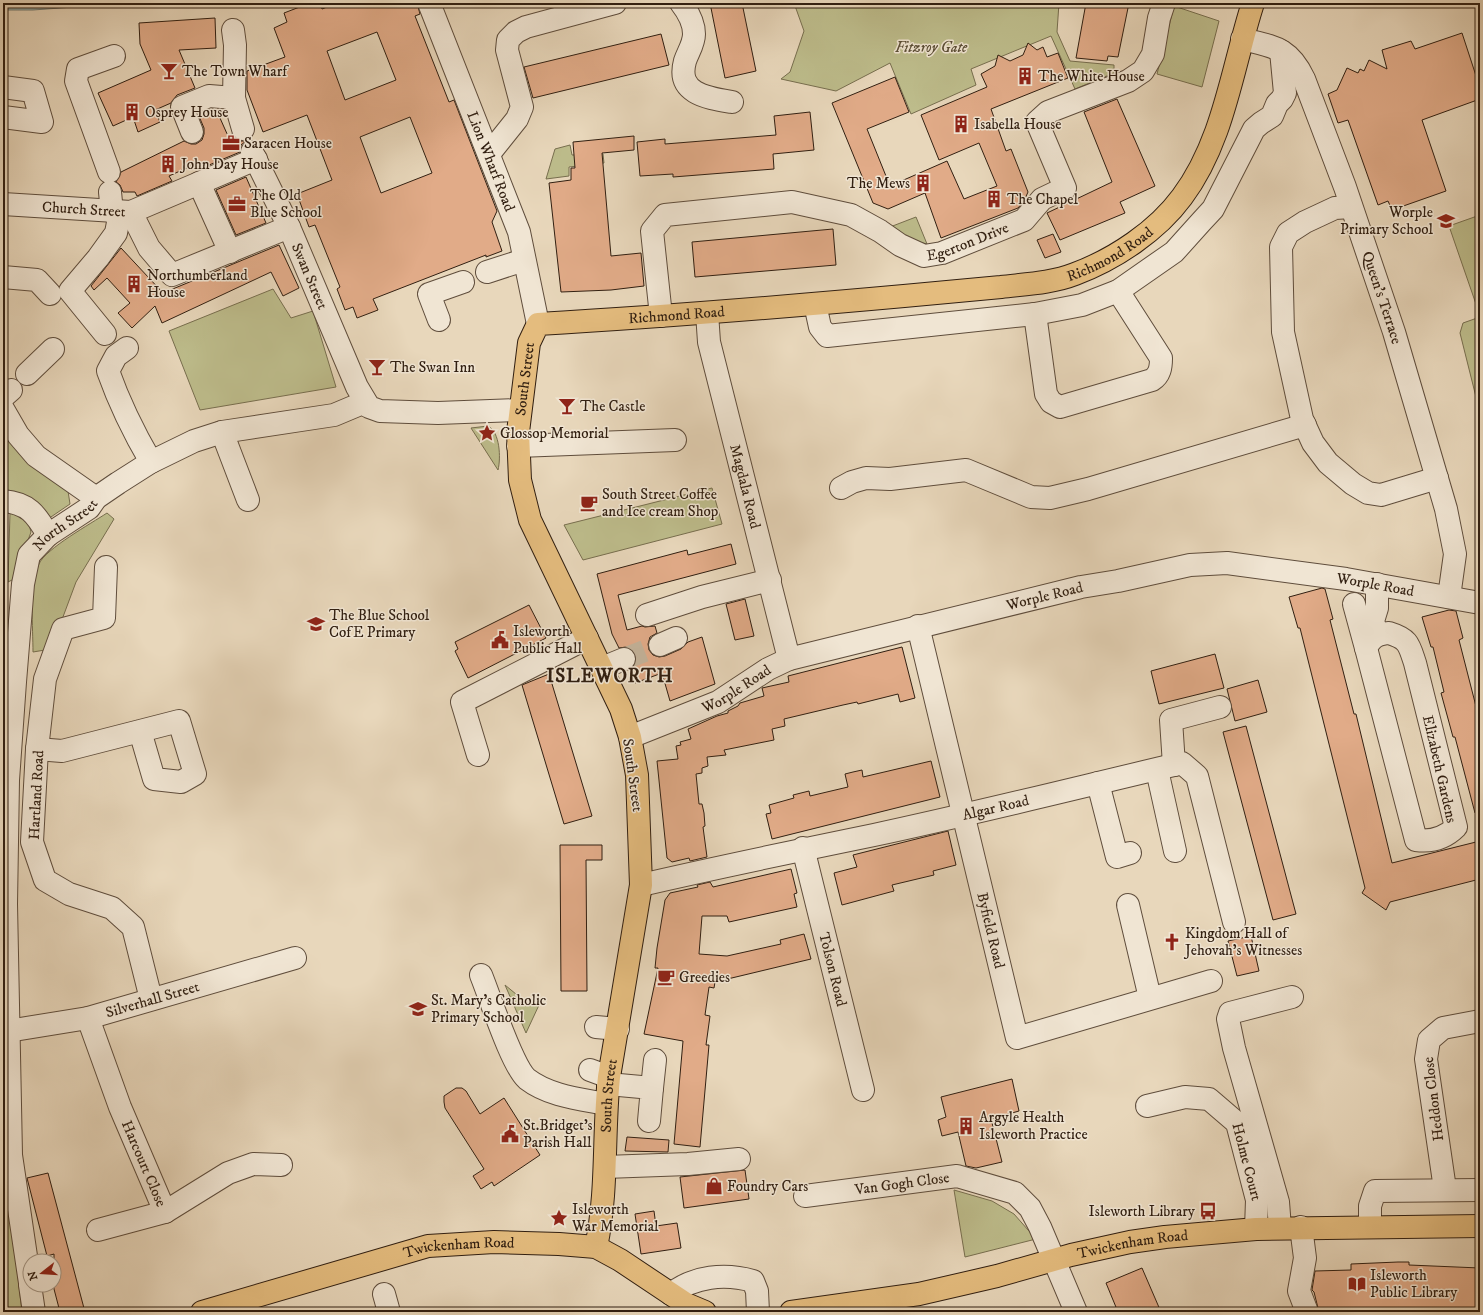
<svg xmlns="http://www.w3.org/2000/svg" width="1483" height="1315" font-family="'IM FELL DW Pica',serif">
<rect width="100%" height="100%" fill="#e8d7bb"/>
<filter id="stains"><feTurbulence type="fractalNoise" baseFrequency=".005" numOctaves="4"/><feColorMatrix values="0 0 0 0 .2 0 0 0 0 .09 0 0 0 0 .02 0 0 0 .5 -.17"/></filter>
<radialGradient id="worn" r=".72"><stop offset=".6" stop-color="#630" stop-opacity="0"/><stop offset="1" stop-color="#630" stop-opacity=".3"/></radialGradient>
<!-- green -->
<path fill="#bdbc8b" stroke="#776e4e" d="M794,3H1059L1057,32L1070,61L1114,65V73L1075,89L1051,36L971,69L976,85L911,114L890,63L836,91L781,79L790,72L804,31Z
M1174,6L1219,21L1202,87L1157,74Z
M570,145L572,155L603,154L604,163L569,167V176L546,179L555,149Z
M1480,215V306L1477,307L1449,226Z
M916,217L927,244L915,241L890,227Z
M273,289L291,318L313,311L336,387L200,410L169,331Z
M1480,317V413L1460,333L1463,323Z
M488,426C500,432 501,458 498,470L471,428Z
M3,428L68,491L70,504L48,519L3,493Z
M712,488L722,524L583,560L564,525Z
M16,512L28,521L31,532L14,579L8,582L10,513Z
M107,513L114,519L76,582L51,649L33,652C33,628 29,586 39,564C45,549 92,523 107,513Z
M505,985L528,1004L539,1005L526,1033Z
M3,1146L22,1312H3Z
M954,1190L992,1201L1014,1214L1036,1239L965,1257Z"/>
<!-- water -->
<path fill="#99b8b8" stroke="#6f7b75" d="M3,3H127L33,10H3Z"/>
<!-- building -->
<path fill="#e1ab88" stroke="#311f11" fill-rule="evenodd" d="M310,3H320L322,9L337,3H417L420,14L415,16L449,102L454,100L497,211L492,222L502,251L486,257V255L373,299L378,310L357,318L353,307L345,310L337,289L340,287L315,225L309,227L297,194L332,180L307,115L263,132L247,90V71L285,57L274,28L287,22L284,13ZM377,32L396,80L345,100L327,51ZM410,117L432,173L381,193L360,137Z
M710,3H742L756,71L725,78Z
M1086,3H1129L1118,57L1108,56L1107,61L1076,58Z
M215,18L216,48L179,50L195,88L177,95L171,103L155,110L160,122L138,132L133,117L113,126L98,93L151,70L140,44L139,23Z
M1462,33L1480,88V99L1422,120L1446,191L1392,210L1388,201L1378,205L1348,120L1338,123L1328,94L1337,90L1347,68L1358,73L1360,69L1364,71L1369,60L1387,69L1382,50L1411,41L1415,49Z
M661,34L669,65L533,98L524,67Z
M1028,43L1037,50L1043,47L1047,57L1058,53L1068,78L991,109L1006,151L1011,149L1028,192L1024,201L1018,208L941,238L925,193L888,209L873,203L832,103L895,77L909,112L867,129L890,186L947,161L964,199L997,186L979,143L939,160L921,115L987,87L981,74L995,66L998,55L1010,61L1023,55Z
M1117,99L1155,186L1120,202L1125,213L1060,240L1047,213L1112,182L1084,112Z
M211,109H216L228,136L232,134L240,141H246L241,145L240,152L202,168L200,162L169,176L172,181L137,196L135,192H123L120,185L116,182L121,172L184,141L191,144H196L202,140L204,134V128L198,114Z
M810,112L814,150L773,154L774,169L673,177V174L640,176L637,142L665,139V144L776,135L774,116Z
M634,136V150L602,153L611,256L641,253L644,286L611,290L561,292L549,183L571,180V168H575L573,142Z
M246,177L266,223L236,235L216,190Z
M833,229L836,265L695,277L692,242Z
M1053,234L1061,252L1045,258L1037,240Z
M279,245L299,288L283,296L271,272L162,323L155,306L132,328L118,313L130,303L107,278L94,290L91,286L121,248L163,293Z
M731,544L736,564L618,595L627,630L642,626L645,627L655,626L657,633L650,637L648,644L649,650L653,655L659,657L665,656L681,649L688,642L702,637L715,684L670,701L662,673L635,683L629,670L634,666L636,660V655L632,649L626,647L619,648L612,634L597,574L687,550L688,555Z
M1322,588L1325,589L1333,619L1330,620L1354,714H1356L1392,863L1480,841V879L1390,902L1386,910L1362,893L1365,888L1300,628H1298L1289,597Z
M745,599L754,636L735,640L726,604Z
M529,605L546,638L468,678L455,651L458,649L455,642Z
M1449,610L1456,611L1463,638L1459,640L1480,722V812L1475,813L1455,737H1453L1441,693L1444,692L1433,647H1431L1422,617Z
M902,647L915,698L900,702L898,694L858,704L857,702L843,705L784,719L785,726L772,729L774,740L724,750L726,755L707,757L708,766L702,768V773L696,774L699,804H702L704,813L705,826L703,827L707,857L690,861L689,858L672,862L667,858L657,761L678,759L676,746L681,745L680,742L691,739L688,729L717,716L728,713V711L738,706L740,703L764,696L762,688L789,682L788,676Z
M1215,654L1224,688L1159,704L1151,671Z
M549,674L592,816L564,824L522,685Z
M1258,680L1267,712L1235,721L1227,689Z
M1246,726L1296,914L1273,920L1223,732Z
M931,761L940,797L772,839L766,814L771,813L769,805L794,798L793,795L809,791L810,796L848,787L845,774L853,772L862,770L863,777Z
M948,831L956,865L933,871L934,875L892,885L894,891L842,905L834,873L857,867L853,855Z
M560,845H602V860H586L587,991H561Z
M791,869L797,893L794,894L797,907L729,922L727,916H702L699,954L727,956L781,944L780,940L804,934L811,959L715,982L714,988L709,987L705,1015L710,1016L706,1045H709L700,1147L674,1144L683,1041L644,1034L658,968H655L657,948L665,900L670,893L698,887L697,885L710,882L713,887Z
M1251,936L1259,971L1237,976L1228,941Z
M1012,1079L1019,1111L991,1119L1002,1162L976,1168L966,1166L958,1132L942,1136L938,1120L946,1117L941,1097Z
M456,1088H462L466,1091L480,1114L504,1098L540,1155L494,1186L492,1182L481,1189L473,1176L484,1169L445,1108L444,1102V1096Z
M627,1137L669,1140L668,1152L625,1151Z
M745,1170L749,1199L684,1208L680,1177Z
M48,1173L60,1218L85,1312H60L54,1289V1254L47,1256L27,1178Z
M654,1211L656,1226L677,1223L681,1248L641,1254L635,1214Z
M1398,1262H1409V1265L1480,1268V1312H1319L1314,1292L1312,1290L1315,1271L1351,1270V1264Z
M1142,1268L1161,1312H1118L1106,1283Z"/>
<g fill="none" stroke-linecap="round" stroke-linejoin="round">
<!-- minor-tunnel -->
<path stroke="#c3b299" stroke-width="22" stroke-dasharray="22 11" stroke-linecap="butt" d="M624,659L660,645"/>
<!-- minor casing -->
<g stroke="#5f4d3c" stroke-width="24">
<g id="minor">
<path id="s1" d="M429,3L519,232L538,324"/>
<path d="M681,3C688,12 694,22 694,34C694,44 688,52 685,61C676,94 708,98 732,102"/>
<path d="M233,30L235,45L234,98L243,129"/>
<path id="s2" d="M1242,39C1274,47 1289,47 1304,79L1345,187L1394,332L1446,509L1455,554L1449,597"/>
<path d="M3,87L33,91L42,122L3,117"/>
<path d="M192,132L182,107L209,96L234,98"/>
<path id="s3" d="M252,152L289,227L357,387L369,407L380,411L438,413L520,410"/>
<path d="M489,154L517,119L522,107L507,50L508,40L516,32L526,27L615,3"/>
<path d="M109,172L76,81L78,69L114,56"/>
<path d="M199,183L230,252"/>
<path d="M110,192L112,212"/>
<path id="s4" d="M3,204L131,212L149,248L172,275L289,227"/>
<path d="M1351,207L1335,208L1305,222L1288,233L1281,247L1283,332L1302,419L1313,443L1328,463L1353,484L1368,493L1381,495L1437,478"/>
<path d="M131,212L256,159"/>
<path d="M487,272L524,260"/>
<path d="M3,277L37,280L50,294"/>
<path d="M815,304L820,327L827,336L1035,314L1082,305L1118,291L1174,252L1201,222L1213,209L1254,129L1261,123L1272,116L1277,104L1282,99L1285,93L1281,51"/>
<path id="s5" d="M707,313L709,342L789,659"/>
<path d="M1035,314L1046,394L1051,402L1060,407L1152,380C1160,375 1161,367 1161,358L1118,291"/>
<path id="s6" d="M661,316L652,231L665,215L792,202L851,215L880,231L900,245L924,256L942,253L1024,220L1042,199L1065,188L1037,122L1048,112L1128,81L1143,71L1153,54L1159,18L1164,3"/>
<path d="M439,320L429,294L463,282"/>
<path d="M105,334L70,291L98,258L116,233L120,212"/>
<path d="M127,348L116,356L108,371C119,402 134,433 151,462"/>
<path d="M27,374L53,349"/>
<path d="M3,397L11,390"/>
<path d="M3,409L18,435L36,456L96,498"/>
<path d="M222,432L248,500"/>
<path d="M518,446L675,440"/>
<path d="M841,488L852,482L866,478L890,479L966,470L1031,497L1050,498L1088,489L1305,425"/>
<path d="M3,501C28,503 36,514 48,535"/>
<path d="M106,567L104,618L63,629L45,679L37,749L32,842L45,880L69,894L112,908L133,927L151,999"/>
<path d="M1354,604L1366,648"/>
<path d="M647,615L702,597L770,580"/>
<path id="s7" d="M918,626L1017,1038L1211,981"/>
<path d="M1389,633C1409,639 1409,645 1415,663L1456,827C1445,838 1431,842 1416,840L1366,648C1372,637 1377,634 1389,633Z"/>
<path d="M1377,634L1373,621L1377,608V584"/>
<path d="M660,645L676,638"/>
<path d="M602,668L624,659"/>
<path id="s8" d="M630,737L718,702L768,669L789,659L1081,587L1118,581L1190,565L1227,563L1346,579L1480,603"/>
<path d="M37,749L62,751L179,721L195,774L181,782L154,779L140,731"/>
<path d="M478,755L462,702L587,638"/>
<path d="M1174,765L1171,720L1220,707"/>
<path d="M1157,770L1175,851"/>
<path d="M1098,783L1117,857L1130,853"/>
<path id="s9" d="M803,848L863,1090"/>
<path id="s10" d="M641,885C718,867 796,851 874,835C977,813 1080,787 1182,763L1197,776L1234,922"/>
<path d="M1128,905L1150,998"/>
<path d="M481,975C490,997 512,1066 527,1079C549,1096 580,1099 606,1104"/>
<path id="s11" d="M88,1018L120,1107L165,1212L228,1173L253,1164L281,1165"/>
<path d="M596,1027L618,1029"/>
<path id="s12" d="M8,1031L88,1018L295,958"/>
<path d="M590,1070L609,1077"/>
<path d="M608,1084L652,1088L649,1121"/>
<path d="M652,1088L655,1060"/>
<path id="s13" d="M1147,1106L1185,1097L1209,1099L1237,1123L1257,1200L1256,1229"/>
<path d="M605,1167L688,1164L739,1159"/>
<path d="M1445,1189L1426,1059L1429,1040L1443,1028L1480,1021"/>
<path id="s14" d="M805,1196L957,1176L1015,1193L1030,1208L1040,1227L1076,1312"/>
<path d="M1301,1227L1305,1258L1299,1291L1307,1312"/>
<path d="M1370,1227V1206L1375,1191L1480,1190"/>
<path d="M1280,1228L1278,1202L1234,1048L1228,1019L1230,1013L1292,997"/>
<path d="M98,1230L165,1212"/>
<path id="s15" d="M30,1283L11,1155L6,904L8,780L15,682L23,584L29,555L48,535L89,508L96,498L118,483L151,462L194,441L222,432L334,415L365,402"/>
<path d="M30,1285L34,1312"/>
<path d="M384,1294L389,1312"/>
<path d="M671,1294C694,1276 725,1273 753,1281L757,1291L758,1312"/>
</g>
</g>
<!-- major casing -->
<g stroke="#311f11" stroke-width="24">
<g id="major">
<path id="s16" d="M596,1247C608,1191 603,1133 609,1077L641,885L637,775L630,737L621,709L530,520L520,480L518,432L529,343L538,324C660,317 782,307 904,296C937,293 969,290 1001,287C1026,284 1052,283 1075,274C1115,259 1157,231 1182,197C1224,141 1232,68 1253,3"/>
<path id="s17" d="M202,1312L428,1246L494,1242L559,1244L596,1247L620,1260L686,1304L705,1312"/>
<path id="s18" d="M791,1312L919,1294L997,1276L1071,1255L1130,1242L1165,1237L1256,1229L1480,1226"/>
</g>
</g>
<!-- minor -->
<use href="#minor" stroke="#f0e5d3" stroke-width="22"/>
<!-- major -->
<use href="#major" stroke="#e4bc7e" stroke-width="22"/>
</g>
<!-- icons -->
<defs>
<g id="bar-bare" transform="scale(1.38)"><path d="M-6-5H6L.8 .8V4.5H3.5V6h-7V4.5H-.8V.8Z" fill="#8f2418" stroke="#f0e5d3" stroke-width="2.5" paint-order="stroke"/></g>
<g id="building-bare" transform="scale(1.38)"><path d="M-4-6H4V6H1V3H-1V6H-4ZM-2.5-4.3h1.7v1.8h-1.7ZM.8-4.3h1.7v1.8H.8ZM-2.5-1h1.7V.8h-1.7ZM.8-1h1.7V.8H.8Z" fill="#8f2418" stroke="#f0e5d3" stroke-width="2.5" paint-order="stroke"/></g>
<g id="office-bare" transform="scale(1.38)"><path d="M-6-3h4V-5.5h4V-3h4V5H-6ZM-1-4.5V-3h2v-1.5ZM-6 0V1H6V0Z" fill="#8f2418" stroke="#f0e5d3" stroke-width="2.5" paint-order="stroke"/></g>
<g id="school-bare" transform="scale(1.38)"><path d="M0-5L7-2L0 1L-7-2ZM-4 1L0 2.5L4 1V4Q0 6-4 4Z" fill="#8f2418" stroke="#f0e5d3" stroke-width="2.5" paint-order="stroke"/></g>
<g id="sight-bare" transform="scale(1.38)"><path d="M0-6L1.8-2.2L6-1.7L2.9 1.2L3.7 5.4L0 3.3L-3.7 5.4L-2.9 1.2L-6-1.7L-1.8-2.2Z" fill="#8f2418" stroke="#f0e5d3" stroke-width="2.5" paint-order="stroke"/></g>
<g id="cafe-bare" transform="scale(1.38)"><path d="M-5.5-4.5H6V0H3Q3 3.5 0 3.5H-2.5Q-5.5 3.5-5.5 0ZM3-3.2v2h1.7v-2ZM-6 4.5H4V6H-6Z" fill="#8f2418" stroke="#f0e5d3" stroke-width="2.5" paint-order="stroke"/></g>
<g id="civic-bare" transform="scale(1.38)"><path d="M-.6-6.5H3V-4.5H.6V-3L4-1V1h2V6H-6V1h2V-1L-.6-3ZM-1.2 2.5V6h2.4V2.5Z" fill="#8f2418" stroke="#f0e5d3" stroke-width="2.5" paint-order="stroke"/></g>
<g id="church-bare" transform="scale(1.38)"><path d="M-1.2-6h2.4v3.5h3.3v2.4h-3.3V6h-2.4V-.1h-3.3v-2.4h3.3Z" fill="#8f2418" stroke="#f0e5d3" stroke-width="2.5" paint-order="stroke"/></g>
<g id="shop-bare" transform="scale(1.38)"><path d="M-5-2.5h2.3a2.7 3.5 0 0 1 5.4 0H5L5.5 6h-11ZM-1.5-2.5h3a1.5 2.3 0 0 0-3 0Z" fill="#8f2418" stroke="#f0e5d3" stroke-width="2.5" paint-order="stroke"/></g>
<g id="bus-bare" transform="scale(1.38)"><path d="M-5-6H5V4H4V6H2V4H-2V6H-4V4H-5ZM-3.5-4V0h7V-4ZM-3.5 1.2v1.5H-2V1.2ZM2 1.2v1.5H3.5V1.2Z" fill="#8f2418" stroke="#f0e5d3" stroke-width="2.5" paint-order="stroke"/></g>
<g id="library-bare" transform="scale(1.38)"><path d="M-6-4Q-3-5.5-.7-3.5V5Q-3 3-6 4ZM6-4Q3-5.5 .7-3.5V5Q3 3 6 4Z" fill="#8f2418" stroke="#f0e5d3" stroke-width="2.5" paint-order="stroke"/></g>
</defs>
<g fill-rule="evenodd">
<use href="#bar-bare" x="169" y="71"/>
<use href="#building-bare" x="1025" y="76"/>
<use href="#building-bare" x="132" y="112"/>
<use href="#building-bare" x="961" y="124"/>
<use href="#office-bare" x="231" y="143"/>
<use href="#building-bare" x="168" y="164"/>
<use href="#building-bare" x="923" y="183"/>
<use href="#building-bare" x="994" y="199"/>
<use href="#office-bare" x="237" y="204"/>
<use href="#school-bare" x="1446" y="221"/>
<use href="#building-bare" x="134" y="284"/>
<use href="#bar-bare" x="377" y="367"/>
<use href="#bar-bare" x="567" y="406"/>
<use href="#sight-bare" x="487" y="433"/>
<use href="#cafe-bare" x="589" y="503"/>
<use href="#school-bare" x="316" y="624"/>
<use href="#civic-bare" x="500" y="640"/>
<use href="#church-bare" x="1172" y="942"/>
<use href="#cafe-bare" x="666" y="977"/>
<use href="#school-bare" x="418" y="1009"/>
<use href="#building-bare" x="966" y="1126"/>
<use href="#civic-bare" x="510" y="1134"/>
<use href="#shop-bare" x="714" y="1186"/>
<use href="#bus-bare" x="1208" y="1211"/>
<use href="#sight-bare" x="559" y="1218"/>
<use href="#library-bare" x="1357" y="1284"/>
</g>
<g text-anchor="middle" stroke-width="3" stroke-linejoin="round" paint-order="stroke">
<!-- park labels -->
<g font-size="15" font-style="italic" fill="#5b4e36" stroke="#f0e5d3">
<text x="931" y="52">Fitzroy Gate</text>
</g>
<!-- poi labels -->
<g font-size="15" fill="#311f11" stroke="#f0e5d3" text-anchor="start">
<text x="182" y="76">The Town Wharf</text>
<text x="1038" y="81">The White House</text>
<text x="145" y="117">Osprey House</text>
<text x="974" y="129">Isabella House</text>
<text x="244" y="148">Saracen House</text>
<text x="181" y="169">John Day House</text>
<text x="910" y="188" text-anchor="end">The Mews</text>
<text x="250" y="200">The Old<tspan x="250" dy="17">Blue School</tspan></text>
<text x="1007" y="204">The Chapel</text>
<text x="1433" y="217" text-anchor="end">Worple<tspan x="1433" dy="17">Primary School</tspan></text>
<text x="147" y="280">Northumberland<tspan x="147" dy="17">House</tspan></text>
<text x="390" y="372">The Swan Inn</text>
<text x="580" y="411">The Castle</text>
<text x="500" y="438">Glossop Memorial</text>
<text x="602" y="499">South Street Coffee<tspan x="602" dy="17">and Ice cream Shop</tspan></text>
<text x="329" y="620">The Blue School<tspan x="329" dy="17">CofE Primary</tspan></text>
<text x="513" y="636">Isleworth<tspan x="513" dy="17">Public Hall</tspan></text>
<text x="1185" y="938">Kingdom Hall of<tspan x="1185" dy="17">Jehovah's Witnesses</tspan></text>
<text x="679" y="982">Greedies</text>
<text x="431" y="1005">St. Mary's Catholic<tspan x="431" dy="17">Primary School</tspan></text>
<text x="979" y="1122">Argyle Health<tspan x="979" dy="17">Isleworth Practice</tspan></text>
<text x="523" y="1130">St.Bridget's<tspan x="523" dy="17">Parish Hall</tspan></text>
<text x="727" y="1191">Foundry Cars</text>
<text x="572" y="1214">Isleworth<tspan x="572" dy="17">War Memorial</tspan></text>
<text x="1195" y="1216" text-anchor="end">Isleworth Library</text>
<text x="1370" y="1280">Isleworth<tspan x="1370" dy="17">Public Library</tspan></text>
</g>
<!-- street labels -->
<g font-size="15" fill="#311f11" stroke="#f0e5d3">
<text dy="5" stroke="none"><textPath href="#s1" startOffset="170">Lion Wharf Road</textPath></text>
<text dy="5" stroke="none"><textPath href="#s4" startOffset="81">Church Street</textPath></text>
<text dy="5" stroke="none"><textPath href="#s6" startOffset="424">Egerton Drive</textPath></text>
<text dy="5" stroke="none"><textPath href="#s16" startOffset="1533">Richmond Road</textPath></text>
<text dy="5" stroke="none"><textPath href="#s3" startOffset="137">Swan Street</textPath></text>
<text dy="5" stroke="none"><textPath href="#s2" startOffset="310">Queen's Terrace</textPath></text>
<text dy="5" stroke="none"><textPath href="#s16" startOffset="1092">Richmond Road</textPath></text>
<text dy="5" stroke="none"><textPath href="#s16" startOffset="896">South Street</textPath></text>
<text dy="5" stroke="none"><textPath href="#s5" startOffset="178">Magdala Road</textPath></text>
<text dy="5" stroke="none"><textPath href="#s15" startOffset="778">North Street</textPath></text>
<text dy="5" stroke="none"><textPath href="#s8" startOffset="777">Worple Road</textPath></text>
<text dy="5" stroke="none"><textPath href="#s8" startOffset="441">Worple Road</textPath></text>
<text dy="5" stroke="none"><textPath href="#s8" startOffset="117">Worple Road</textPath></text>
<text transform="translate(1440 769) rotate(77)" y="5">Elizabeth Gardens</text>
<text transform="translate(633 775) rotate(82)" y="5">South Street</text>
<text transform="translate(36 795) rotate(-87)" y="5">Hartland Road</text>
<text dy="5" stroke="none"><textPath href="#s10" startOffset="363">Algar Road</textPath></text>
<text dy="5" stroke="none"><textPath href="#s7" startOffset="313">Byfield Road</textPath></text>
<text dy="5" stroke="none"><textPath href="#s9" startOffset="125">Tolson Road</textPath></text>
<text dy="5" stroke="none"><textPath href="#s12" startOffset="148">Silverhall Street</textPath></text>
<text dy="5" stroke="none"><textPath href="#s16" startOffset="152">South Street</textPath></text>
<text transform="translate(1433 1099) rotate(-97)" y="5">Heddon Close</text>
<text dy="5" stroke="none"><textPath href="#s11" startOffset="156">Harcourt Close</textPath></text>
<text dy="5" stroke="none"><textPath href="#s13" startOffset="140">Holme Court</textPath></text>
<text dy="5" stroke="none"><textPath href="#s14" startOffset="98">Van Gogh Close</textPath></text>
<text dy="5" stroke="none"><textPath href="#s18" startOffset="349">Twickenham Road</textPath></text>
<text dy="5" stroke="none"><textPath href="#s17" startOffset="266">Twickenham Road</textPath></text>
</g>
<!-- district labels -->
<g font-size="19" font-weight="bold" letter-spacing="1" fill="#311f11" stroke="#f0e5d3">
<text x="610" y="682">ISLEWORTH</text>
</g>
</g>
<!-- margin -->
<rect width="1483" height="1315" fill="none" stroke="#e8d7bb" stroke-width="16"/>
<rect x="4" y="4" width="1475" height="1307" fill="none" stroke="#311f11" stroke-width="2"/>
<rect x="8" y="8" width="1467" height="1299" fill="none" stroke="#311f11"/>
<!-- north arrow -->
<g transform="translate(42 1273) rotate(253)"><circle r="19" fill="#f0e5d3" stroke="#a49685"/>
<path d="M0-3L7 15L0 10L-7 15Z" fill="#8f2418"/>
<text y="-6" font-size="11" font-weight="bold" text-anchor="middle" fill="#311f11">N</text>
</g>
<rect width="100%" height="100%" filter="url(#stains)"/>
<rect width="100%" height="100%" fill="url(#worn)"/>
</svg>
